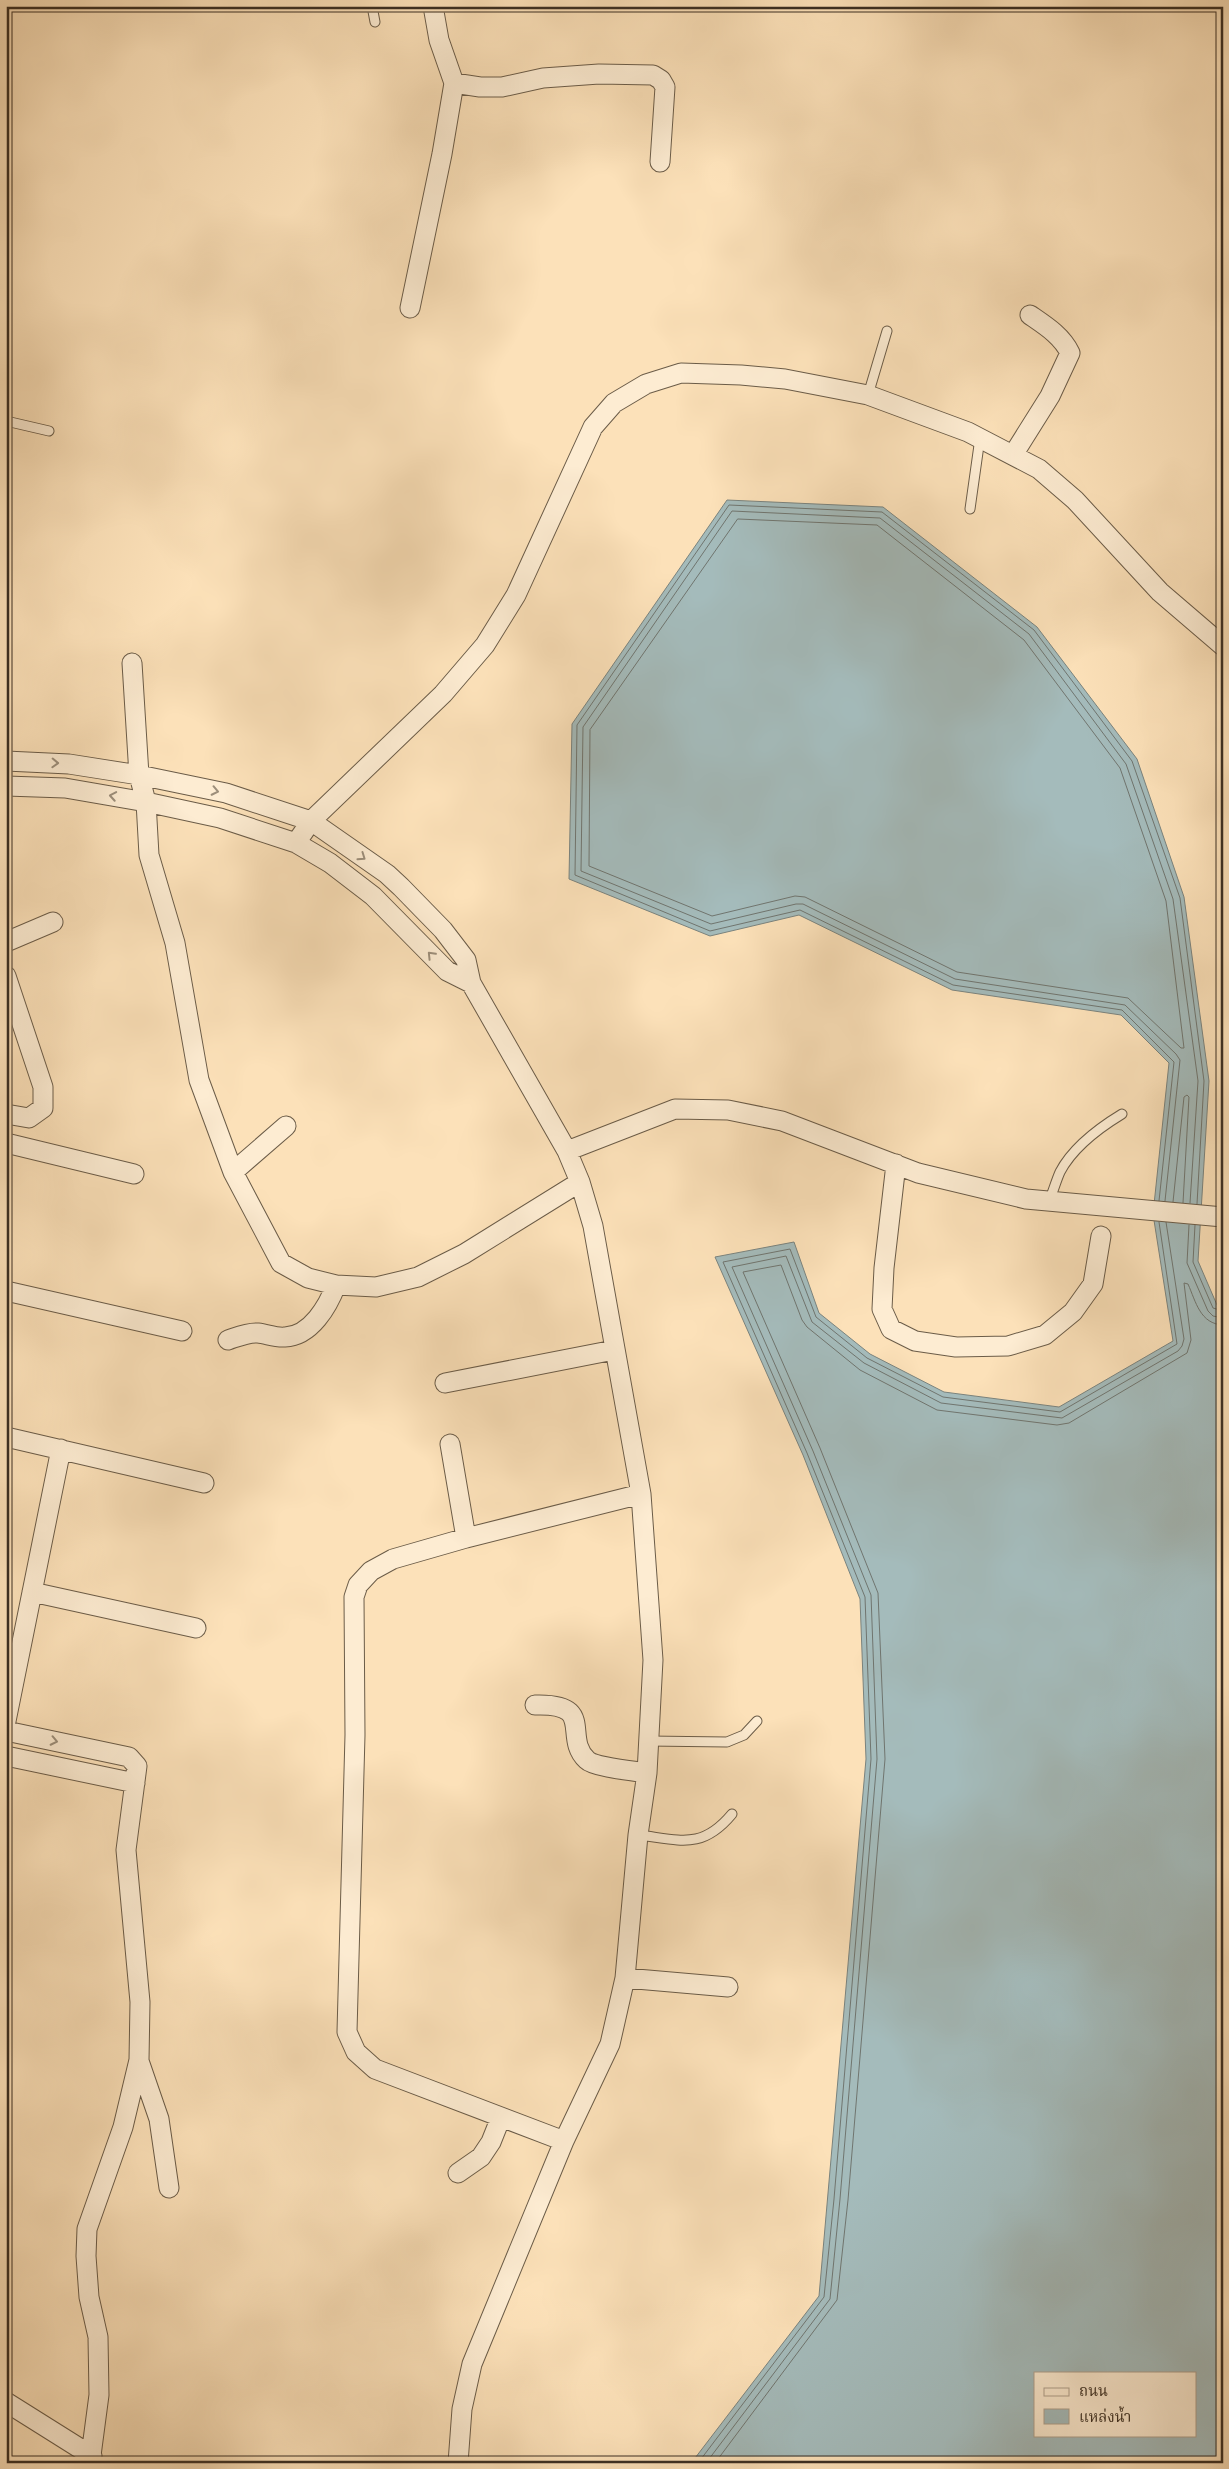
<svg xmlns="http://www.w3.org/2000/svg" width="1229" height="2469" font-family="'Libre Caslon Text','Noto Serif Thai',serif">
<rect width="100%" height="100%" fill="#fce1b9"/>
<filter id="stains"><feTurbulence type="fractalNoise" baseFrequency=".004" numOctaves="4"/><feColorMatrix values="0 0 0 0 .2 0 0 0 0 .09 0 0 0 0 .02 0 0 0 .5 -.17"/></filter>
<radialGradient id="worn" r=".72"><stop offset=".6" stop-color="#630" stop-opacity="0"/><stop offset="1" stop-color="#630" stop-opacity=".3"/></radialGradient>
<!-- water -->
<path fill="#a4bbbb" stroke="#7a837e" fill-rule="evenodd" d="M727,500L883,507L1037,627L1137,759L1184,897L1209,1081L1198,1261L1217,1305L1223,1307V2463L692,2462L819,2296L866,1759L860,1599L803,1455L715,1257L794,1242L819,1313L870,1354L944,1392L1059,1407L1173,1341L1153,1214L1169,1063L1121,1015L952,990L799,915L710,936L569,879L572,724ZM1035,2373H1195V2435H1035Z"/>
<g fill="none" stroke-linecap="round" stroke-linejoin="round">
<!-- shore -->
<path stroke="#70756f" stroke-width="1" d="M738,519L877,525L1024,640L1120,768L1166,901L1184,1048H1181L1128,998L957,972L805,897L795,896L712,916L589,866L590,730Z
M1159,1201L1174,1062L1122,1010L953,985L800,910L710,931L575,875L577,725L729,505L882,512L1034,630L1132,761L1180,898L1204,1081L1197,1204
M1165,1201L1180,1060L1176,1054L1125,1005L955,979L803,904H796L711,924L581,871L583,727L732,511L880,518L1029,634L1126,764L1173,899L1198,1081L1190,1203
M1173,1202L1184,1097L1187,1095L1189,1097L1183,1203
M1189,1225L1187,1263L1208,1311L1213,1316L1223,1318
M1195,1225L1193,1262L1213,1308L1223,1311
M698,2463L824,2297L834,2199L871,1759L865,1597L807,1453L723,1262L790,1249L816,1317L867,1358L943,1397L1060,1412L1177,1344L1159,1222
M706,2463L830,2299L840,2199L877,1759L871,1595L813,1451L732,1267L786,1256L812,1322L864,1363L941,1403L1062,1418L1178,1351L1182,1346L1184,1339L1166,1222
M715,2463L837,2300L848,2200L885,1759L878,1593L820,1448L743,1272L781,1265L802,1320L807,1327L860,1370L937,1410L1057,1425L1069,1423L1187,1353L1191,1340L1184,1283L1188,1284C1196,1302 1200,1324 1223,1325"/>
<!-- service casing -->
<g stroke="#6b5c48" stroke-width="11">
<path id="service" d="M372,6L375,22
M868,395L887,331
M6,421L49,431
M970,509L980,438
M1049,1201C1053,1192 1056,1181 1060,1172C1073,1147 1099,1128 1122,1114
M648,1741L727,1742L744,1735L757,1721
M638,1835C681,1840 702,1850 732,1814"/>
</g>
<!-- minor casing -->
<g stroke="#6b5c48" stroke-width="21">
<path id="minor" d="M454,83L480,87H502L543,78L599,74L653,75L661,80L665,87L660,162
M410,308L442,154L454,83L439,40L433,6
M1013,455L1050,396L1070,353C1062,336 1046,326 1030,315
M132,663L139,775L146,802L149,855L175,943L199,1080L233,1172L281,1263L308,1278L336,1285L376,1287L418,1277L464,1254L580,1182
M6,761L69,764L139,775L226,793L311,821L387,874L401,887L443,930L466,960L471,983L567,1151L580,1182L593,1226L641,1494L653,1660L647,1773L638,1835L625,1978L610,2044L564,2141L472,2364L462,2409L458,2463
M6,786L65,788L146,802L220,818L296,843L330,863L373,896L447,971L471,983
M296,843L311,821L443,694L485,645L516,595L593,427L614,403L646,384L681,373L741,375L785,379L868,395L968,432L1039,469L1075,500L1160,592L1223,646
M6,942L53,922
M6,976L43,1087V1108L29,1118L6,1114
M6,1143L134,1174
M567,1151L675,1109L728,1110L782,1121L918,1173L1026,1199L1223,1217
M896,1164L884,1268L882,1309L891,1329L915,1341L956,1347L1008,1346L1045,1335L1073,1312L1093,1284L1101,1236
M233,1172L286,1126
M6,1291L182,1331
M228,1340C237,1337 248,1332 258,1333C267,1334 276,1338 285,1337C311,1336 328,1306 336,1285
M445,1383L614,1350
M6,1437L204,1483
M450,1444L466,1538
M32,1592L196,1628
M535,1705C597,1703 562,1737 587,1760C594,1767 634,1771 647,1773
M6,1721L61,1449
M6,1731L129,1757L137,1766L126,1850L140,2002L139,2060L123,2127L87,2229L86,2256L89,2297L98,2337L99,2395L90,2463
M6,1756L135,1783
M625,1978L728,1987
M139,2061L159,2119L169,2188
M564,2141L375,2069L356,2052L347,2032L355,1735L354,1597L358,1585L371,1571L393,1559L466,1538L641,1494
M458,2173L481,2157L491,2142L501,2117
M6,2402L92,2456"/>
</g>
<!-- service -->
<use href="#service" stroke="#fdecd2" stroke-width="9"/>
<!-- minor -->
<use href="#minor" stroke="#fdecd2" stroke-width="19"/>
</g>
<!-- one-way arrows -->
<defs><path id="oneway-chevron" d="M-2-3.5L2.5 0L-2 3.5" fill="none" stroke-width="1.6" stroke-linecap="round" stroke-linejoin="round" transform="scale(1.25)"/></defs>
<g stroke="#9c8e7a">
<use href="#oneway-chevron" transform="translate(55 763) rotate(2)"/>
<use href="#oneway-chevron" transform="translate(215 791) rotate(12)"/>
<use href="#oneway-chevron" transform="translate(113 796) rotate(-170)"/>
<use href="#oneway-chevron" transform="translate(362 857) rotate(35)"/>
<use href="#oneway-chevron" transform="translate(431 955) rotate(-134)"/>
<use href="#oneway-chevron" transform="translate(54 1741) rotate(12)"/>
</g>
<!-- margin -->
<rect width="1229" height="2469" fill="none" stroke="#fce1b9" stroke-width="25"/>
<rect x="8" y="8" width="1214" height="2454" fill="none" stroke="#3b2f23" stroke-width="2.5"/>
<rect x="12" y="12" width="1204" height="2444" fill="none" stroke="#3b2f23"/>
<!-- legend -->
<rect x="1034" y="2372" width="162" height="65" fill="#fdecd2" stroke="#afa08c"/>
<rect x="1044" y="2388" width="25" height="8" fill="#fdecd2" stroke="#afa08c"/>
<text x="1079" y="2396" font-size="15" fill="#3b2f23">ถนน</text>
<rect x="1044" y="2409" width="25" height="15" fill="#a4bbbb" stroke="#afa08c"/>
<text x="1079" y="2422" font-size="15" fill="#3b2f23">แหล่งน้ำ</text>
<rect width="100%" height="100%" filter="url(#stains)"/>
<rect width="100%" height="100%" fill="url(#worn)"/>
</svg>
